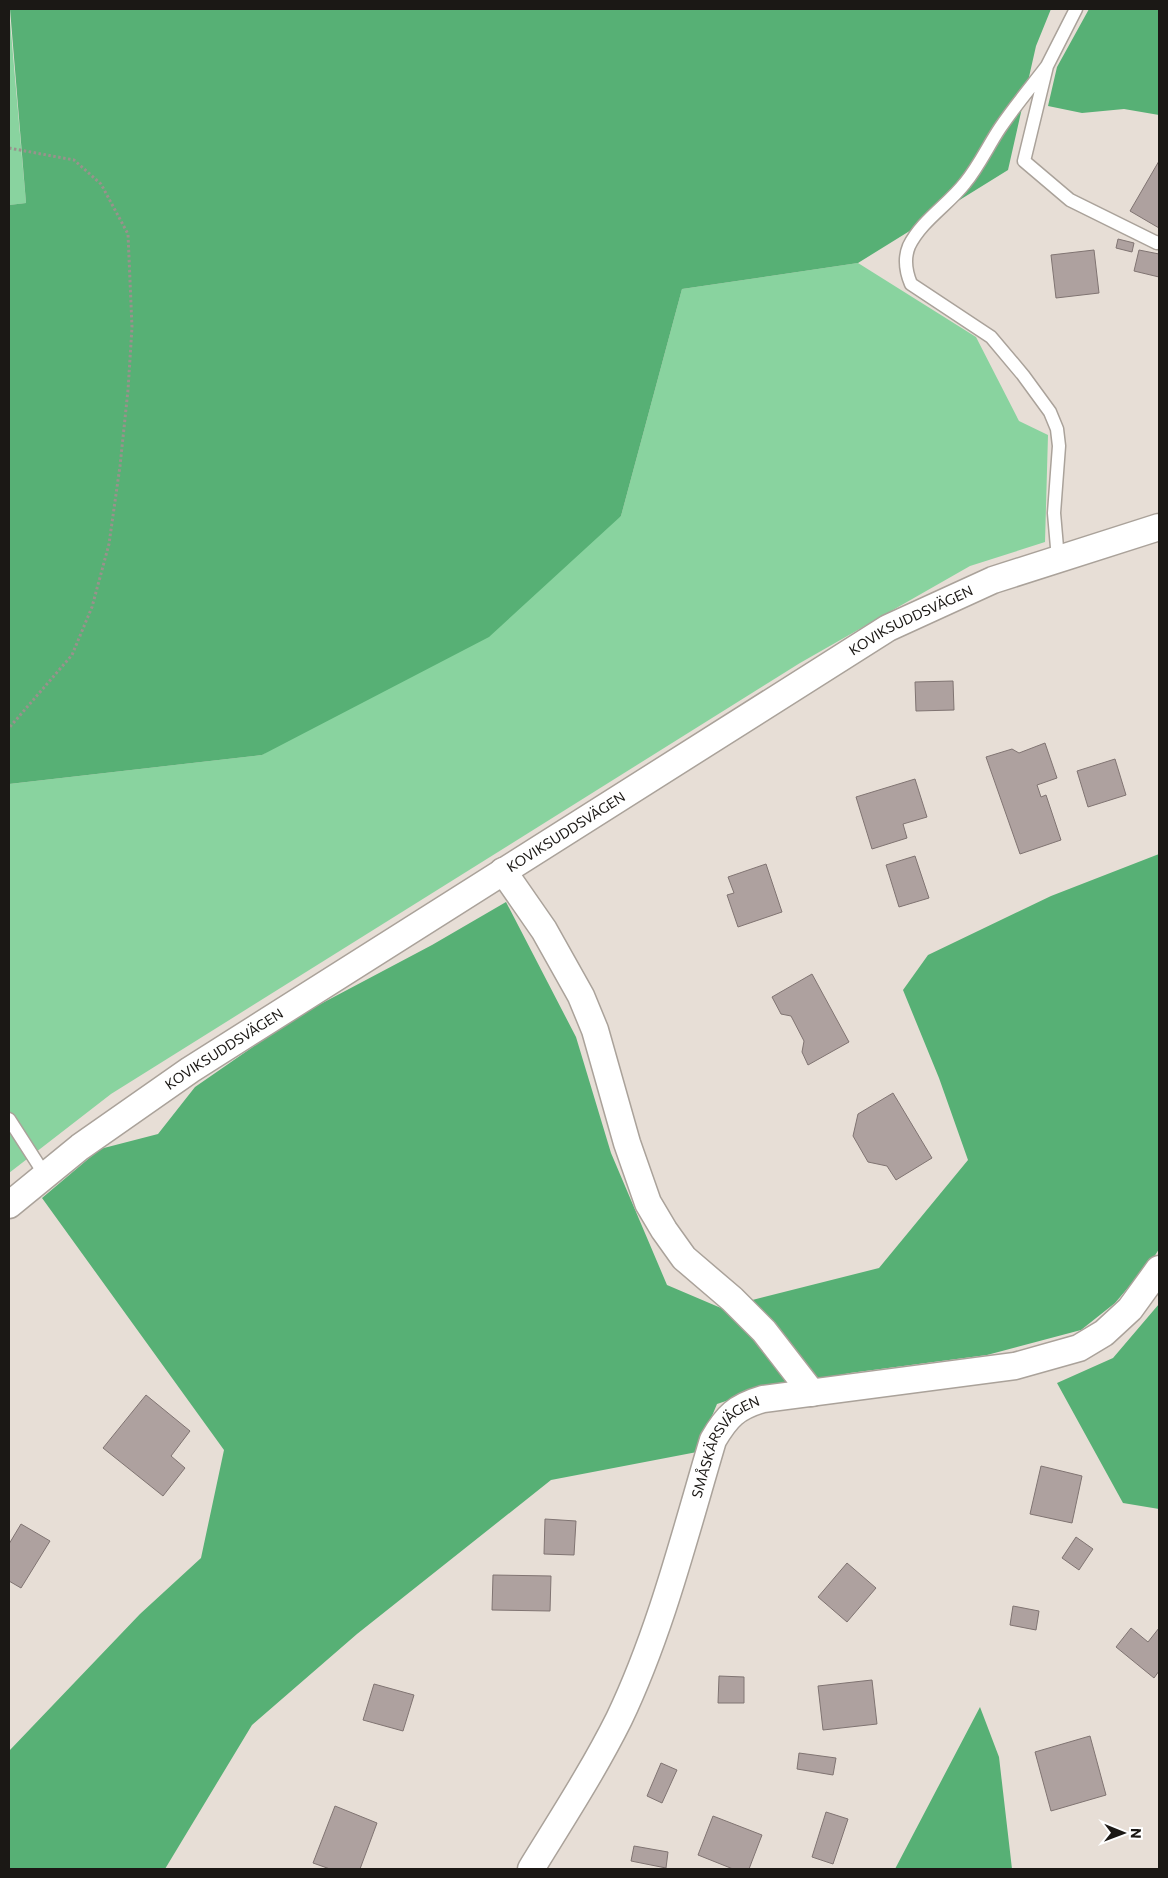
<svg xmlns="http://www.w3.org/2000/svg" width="1168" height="1878" font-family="Commissioner,sans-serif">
<rect width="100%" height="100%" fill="#e7ded6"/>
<!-- green -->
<path fill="#89d39f" d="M9,9L26,203L9,205Z
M858,263L976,337L1019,421L1048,435L1045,542L970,566L800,663L111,1094L9,1173V784L262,755L621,516L682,289Z"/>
<!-- forest -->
<path fill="#57b075" d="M10,9H1051L1036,46L1008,170L858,263L682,289L621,516L489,637L262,755L9,784V205L26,203Z
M1089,9H1159V115L1124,109L1082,113L1048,106L1057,67Z
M1159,854V1249L1154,1257L1115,1303L1081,1330L987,1355L850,1373L747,1394L717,1404L697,1452L551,1480L357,1634L252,1725L165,1869H9V1751L140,1614L201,1558L224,1450L42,1198L100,1149L158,1134L195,1087L296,1017L432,945L506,902L576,1037L611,1153L667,1285L721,1308L879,1268L968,1160L939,1078L903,990L928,955L1051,896Z
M1159,1304V1509L1123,1503L1057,1383L1113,1358Z
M980,1707L999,1757L1012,1869H895Z"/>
<!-- building -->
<path fill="#aea19f" stroke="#807472" d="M1159,161V228L1130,211Z
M1118,239L1134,243L1132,252L1116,248Z
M1094,250L1099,293L1056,298L1051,255Z
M1139,250L1159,254V277L1134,271Z
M953,681L954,710L916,711L915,682Z
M1045,743L1057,778L1037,785L1041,797L1046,795L1061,840L1020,854L986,757L1012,749L1019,753Z
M1115,759L1126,795L1088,807L1077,771Z
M915,779L927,817L903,824L907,838L872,849L856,797Z
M915,856L929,898L899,907L886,865Z
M766,864L782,912L738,927L727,895L734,893L728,877Z
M812,974L849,1042L808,1065L802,1052L804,1041L791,1016L781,1014L772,997Z
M893,1093L932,1158L896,1180L887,1166L868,1162L853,1136L858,1114Z
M146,1395L190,1431L171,1456L185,1468L163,1496L103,1448Z
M1041,1466L1082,1476L1072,1523L1030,1514Z
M545,1519L576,1521L574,1555L544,1554Z
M21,1524L50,1541L21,1588L9,1581V1544Z
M1076,1537L1093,1549L1079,1570L1062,1558Z
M847,1563L876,1588L847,1622L818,1597Z
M493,1575L551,1576L550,1611L492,1610Z
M1013,1606L1039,1611L1036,1630L1010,1625Z
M1131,1628L1148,1642L1159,1628V1671L1154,1678L1116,1647Z
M719,1676L744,1677V1703H718Z
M872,1680L877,1724L823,1730L818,1686Z
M374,1684L414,1695L403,1731L363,1720Z
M1090,1736L1106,1795L1051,1811L1035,1752Z
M799,1753L836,1758L833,1775L797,1769Z
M661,1763L677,1770L662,1803L647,1796Z
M335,1806L377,1823L360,1869H330L313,1863Z
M826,1812L848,1819L833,1864L812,1857Z
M713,1816L762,1835L749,1869H733L698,1855Z
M634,1846L668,1852L666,1868L631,1861Z"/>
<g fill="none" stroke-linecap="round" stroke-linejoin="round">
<!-- service casing -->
<g stroke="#aaa29a" stroke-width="15">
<path id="service" d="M1076,9L1047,66L1024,161L1070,200L1157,243L1159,242
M1047,66C1031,87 1014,107 1000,128C988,146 979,166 965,183C948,205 922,220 909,246C904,258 906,272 911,284L991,337L1023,375L1050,412L1057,429L1059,446L1054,513L1058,559
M9,1119L45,1175"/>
</g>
<!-- minor casing -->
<g stroke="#aaa29a" stroke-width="29">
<g id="minor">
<path d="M503,871L544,930L581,996L595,1030L627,1143L648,1203L664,1230L684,1258L732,1299L764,1331L812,1393"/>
<path id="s1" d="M9,1205L80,1147L190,1070L888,628L993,580L1159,527"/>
<path id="s2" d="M531,1869C561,1820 593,1771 619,1719C661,1631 685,1534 713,1440C727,1416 736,1407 763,1399L1015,1366L1079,1348L1104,1333L1130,1309L1159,1269"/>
</g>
</g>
<!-- path -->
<path stroke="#99928c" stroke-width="3" stroke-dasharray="2.5 2.5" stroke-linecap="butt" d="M9,148L74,160L101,184L128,234L132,327L128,390L120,466L109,544L92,607L72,655L9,728"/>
<!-- service -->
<use href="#service" stroke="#fff" stroke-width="12"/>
<!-- minor -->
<use href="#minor" stroke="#fff" stroke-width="26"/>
</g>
<g text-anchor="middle" stroke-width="4" stroke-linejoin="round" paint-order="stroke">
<!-- street labels -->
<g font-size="14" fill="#1b1815" stroke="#fff">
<text dy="5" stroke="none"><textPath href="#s1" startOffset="1076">KOVIKSUDDSVÄGEN</textPath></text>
<text dy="5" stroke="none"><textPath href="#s1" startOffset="671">KOVIKSUDDSVÄGEN</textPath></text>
<text dy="5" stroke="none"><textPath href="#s1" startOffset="266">KOVIKSUDDSVÄGEN</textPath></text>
<text dy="5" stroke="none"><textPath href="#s2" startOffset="470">SMÅSKÄRSVÄGEN</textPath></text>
</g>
</g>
<!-- border -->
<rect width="1168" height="1878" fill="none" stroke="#1b1815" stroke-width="20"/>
<!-- north arrow -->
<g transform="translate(1123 1833) rotate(91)" stroke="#ffffff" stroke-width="4" paint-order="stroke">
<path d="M0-4L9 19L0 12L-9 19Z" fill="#1b1815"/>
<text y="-8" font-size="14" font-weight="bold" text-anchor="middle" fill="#1b1815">N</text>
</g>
</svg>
